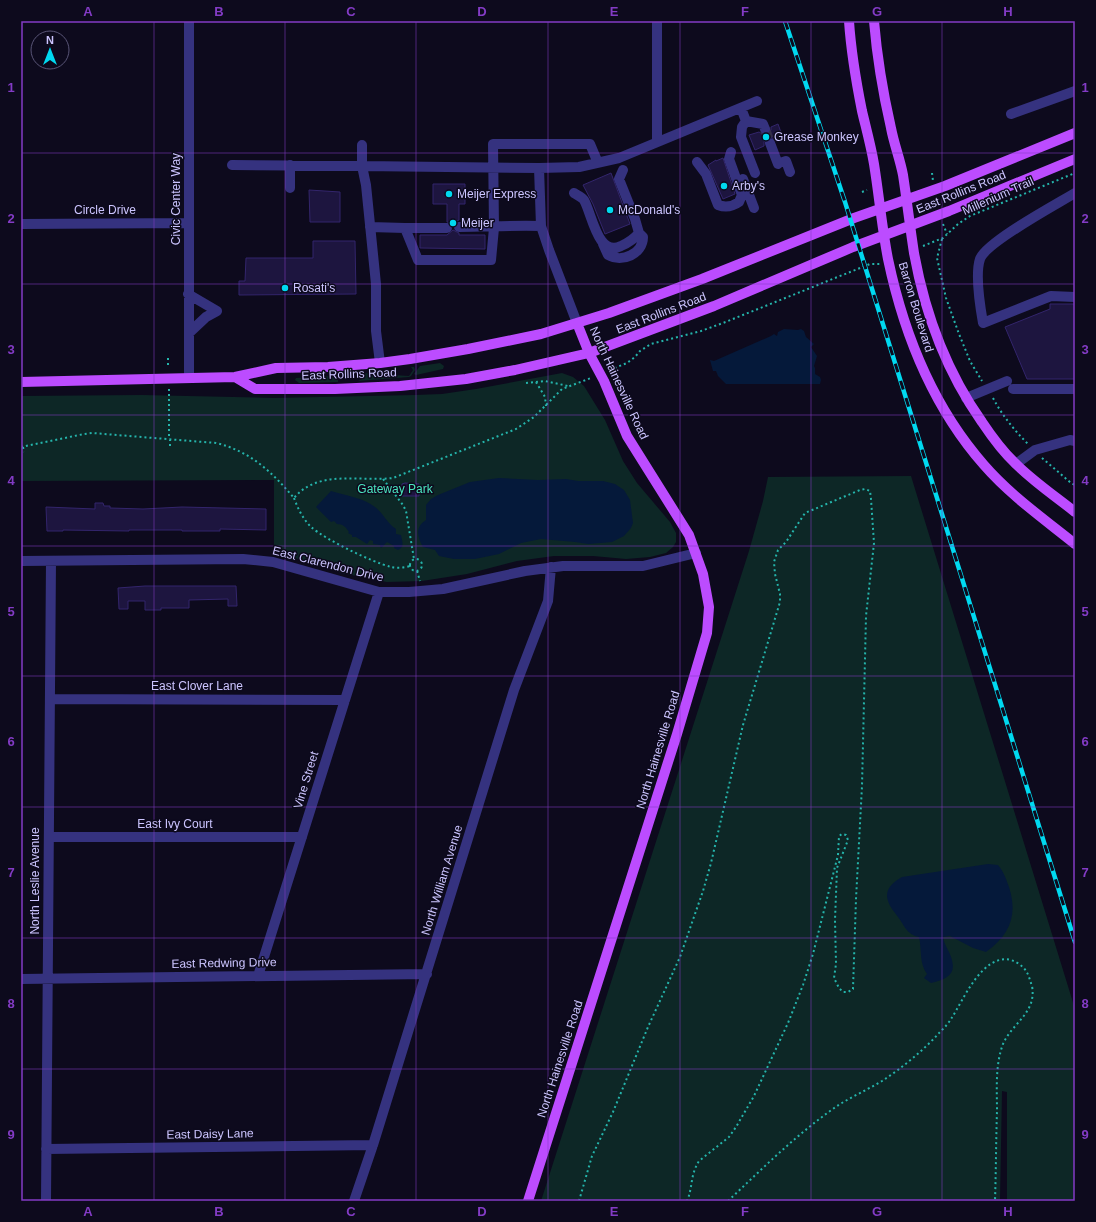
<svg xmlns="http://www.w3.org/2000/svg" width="1096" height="1222" font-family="Arial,sans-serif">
<rect width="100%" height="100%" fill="#0d0a1d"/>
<!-- green -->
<path fill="#0d2726" d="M440,363L444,366L443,369L416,375L414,374L420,366Z
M411,367H414L415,370L411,376L409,377L358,381L364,378L363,375L360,374L395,370L392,373L393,375L409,376L413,370Z
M562,373L573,377L584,386L605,420L623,461L637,483L670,522L676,533V542L673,547L666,553L650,557L626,559L593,556H554L517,561L467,574L422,581L387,582L342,573L295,558L274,554V480L21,481V396L142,395L274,398L415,395L442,394L476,389Z
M332,376L338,380V382L299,383L295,380L296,378Z
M911,476L1075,1009V1201H1007V1092L1002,1091L1000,1201H541L749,551L763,501L768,477Z"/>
<!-- water -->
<path fill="#05193a" d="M784,329L798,330L801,329L804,331L806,337L814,344L811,347L817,356L814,366L815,368V374L820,377L821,380L820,384H726L718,376L716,371H713L710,360L714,361L771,336L774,334L777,336L778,332Z
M499,478L538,480L566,479L578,481H603L615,484L624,490L630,500L633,523L631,528L624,536L612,542L588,544L575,542L541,539L521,543L499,554L475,559H454L439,556L435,550L423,547C417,536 415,527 426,520V505L431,499L438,495L470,482Z
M331,491C344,495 364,498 375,507C383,513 387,523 396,529V534L401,535C402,541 405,547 398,550L394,548V546L387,542L381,548L380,545L373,544V541L370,540L367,544L356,537H352V535L348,533L349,532C346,527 343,524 337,524L334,521L331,522L316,507Z
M988,864L998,865C1004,872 1006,879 1009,887C1018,915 1010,935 986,952L973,948L950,936L943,937C944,943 946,946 949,952C958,972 951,978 931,983L924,978L927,974C919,963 922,950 919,937C906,934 905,926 898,917C896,914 894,912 892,909C882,894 888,885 902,877Z"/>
<!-- building -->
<path fill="#1d153f" stroke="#33256c" d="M778,124L783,138L776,141L771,137H767L764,142V146L755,150L749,135L759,132L764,135H768L771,130V127Z
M723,158L735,194L723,199L708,165L716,160V161Z
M611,173L630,224L605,234L593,204L583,185Z
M433,184H465V204H459V220L455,222L453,225L451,223L447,222V204H433Z
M309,190L340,192V222H310Z
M453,230L459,233V235H485V249L420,248V235H447Z
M313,241H355L356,294L239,295V281H245L246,258H313Z
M1050,304H1075V379H1027L1005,327L1050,309Z
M405,483L419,484V496H402V484Z
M95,503H103L104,506H110V508L143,509L182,507L266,509V530L220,529V531H182V530H129V531L63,530V531H47L46,507L95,509Z
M145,586H236L237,606H228V599L189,600V608H161V610H145V601H128V609H119L118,588Z"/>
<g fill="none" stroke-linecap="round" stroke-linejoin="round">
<!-- minor-tunnel -->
<path stroke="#332f4a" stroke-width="10" stroke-dasharray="10 5" stroke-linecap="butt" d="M765,129L770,143"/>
<!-- path -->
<path stroke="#25b4ab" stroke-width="2" stroke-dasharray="2 3" stroke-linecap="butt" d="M932,173L933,181
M862,192L867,190
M943,224L947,234
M942,239L937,258L946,298L959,334L970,361L982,381
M923,246L943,238L958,224L970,216L1075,173
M168,358V368
M610,370L627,363L635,357L640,351L651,344L701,331L723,323L870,264H880
M536,382L545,397L546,406
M526,383L545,381L568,386
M169,389V439
M993,398C1002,415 1014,430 1028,444
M170,446V440
M21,447L84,434L92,433L216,443C250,451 272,472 294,498C318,469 360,482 393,478L516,429L534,417L562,389L591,378
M23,447L24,452
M1042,458L1071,483L1075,485
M383,479L403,505L406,511L414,559
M294,498C298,509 303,519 311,527C326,540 372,562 391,567C397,568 404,568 410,566
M410 565a6 6 0 1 1 12 0a6 6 0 1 1-12 0Z
M417,571L420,581
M579,1201L592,1156L613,1112L648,1027L680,957L703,891L711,863L743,725L780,602V594L775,574L774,562L778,550L786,542L805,513L860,490L865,489L870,491L871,499L874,543L866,616L862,786L856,899L853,989L848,992H843L839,988L834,978L836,964L835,920L837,868L848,840L846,835L842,834L839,836L838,855L813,954L803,985L788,1023L754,1096L736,1127L729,1137L699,1161C690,1175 693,1187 687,1201
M728,1201C763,1168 797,1134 837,1106C851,1097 867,1090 882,1081C902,1068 924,1050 940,1032C944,1028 948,1024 951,1019C963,1001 982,953 1011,960C1017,962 1023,966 1026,971C1029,975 1030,981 1032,986C1037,1013 1012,1023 1003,1044C995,1065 997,1090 997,1111C996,1141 996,1171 995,1201"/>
<!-- minor -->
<path stroke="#35327f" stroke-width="10" d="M741,108L746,121L742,127L741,137L755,173
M1011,114L1075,91
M746,121L763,124L765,129
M657,142V21
M770,143L778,164
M362,145V166L539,168
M697,162L706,174L718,205C726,208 732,207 739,202L742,195L729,159L731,152
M783,162L786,161L790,172
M232,165L362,166L366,185L376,284V331L380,363
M290,165V188
M743,179L754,208
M574,193C577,195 582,197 584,200C592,214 598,258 621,246C628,243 634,239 639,233L635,219L619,179L623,170
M1075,193C1057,204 986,242 980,259C975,274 980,306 983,323L1051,296L1075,297
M21,224L189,223
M370,227L405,228L418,260H491L494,228L493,144H590L598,163
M459,227C486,227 514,225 541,226
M405,228H447
M603,244L608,255C622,263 643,254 643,237L639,233
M188,294L217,311
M577,323L549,250L541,226L539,168L579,167L619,158L757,101
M189,333L206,317L217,311
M189,377V21
M1013,389H1075
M966,398L1007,381
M1016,464L1035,450L1070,440L1075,441
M21,561L243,559L273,562L379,592H409L443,589L525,571L563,566H643L696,553
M50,699L345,700
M49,837H302
M258,976L379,592
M21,979L427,974
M46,1149L373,1145
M46,1201L51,561
M354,1201L373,1145L514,690L548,601L551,567"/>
<!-- major -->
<path stroke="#bc4cff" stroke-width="10" d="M849,21C851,51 856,81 862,111C866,128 871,146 874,164C879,195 882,228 888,259C904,335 933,407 984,465C1010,495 1044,519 1075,544
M874,21C877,57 883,93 891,128C894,144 900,159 903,175C907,201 910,227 914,253C925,314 946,371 982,422C992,437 1003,452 1016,464C1034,482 1055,496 1075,512
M235,377L255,389H335L400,386L466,379L515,370L589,353L714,306L853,247L949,211L1075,159
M21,382L235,377L276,368L328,367L380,363L410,359L468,349L541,334L609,313L702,279L854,218L945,186L1075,133
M528,1201L677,734L707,633L709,607L703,574L689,535L627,436L604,381L589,353L577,323"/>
<!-- rail casing -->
<g stroke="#00d9f0" stroke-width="4.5">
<path id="rail" d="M785,21L845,202L1075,942"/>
</g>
<!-- rail -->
<use href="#rail" stroke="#0d0a1d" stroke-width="3" stroke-dasharray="9" stroke-linecap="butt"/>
</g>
<!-- grid -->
<path fill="none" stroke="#833bc5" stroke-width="1" stroke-opacity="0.55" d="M154,21V1201M285,21V1201M416,21V1201M548,21V1201M680,21V1201M811,21V1201M942,21V1201M21,153H1075M21,284H1075M21,415H1075M21,546H1075M21,676H1075M21,807H1075M21,938H1075M21,1069H1075"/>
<!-- markers -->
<g fill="#00d9f0" stroke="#0d0a1d" stroke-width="1.5">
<circle cx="766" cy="137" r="4"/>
<circle cx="724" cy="186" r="4"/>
<circle cx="449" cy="194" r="4"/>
<circle cx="610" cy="210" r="4"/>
<circle cx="453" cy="223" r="4"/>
<circle cx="285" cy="288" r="4"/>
</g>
<g text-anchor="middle" stroke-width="3" stroke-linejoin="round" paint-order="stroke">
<!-- poi labels -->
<g font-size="12" fill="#ccc5ff" stroke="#0d0a1d" text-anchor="start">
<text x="774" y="141">Grease Monkey</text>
<text x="732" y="190">Arby's</text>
<text x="457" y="198">Meijer Express</text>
<text x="618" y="214">McDonald's</text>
<text x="461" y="227">Meijer</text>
<text x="293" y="292">Rosati's</text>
</g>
<!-- street labels -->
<g font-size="12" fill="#ccc5ff" stroke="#0d0a1d">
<text transform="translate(961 192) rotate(-22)" y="4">East Rollins Road</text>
<text transform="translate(998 196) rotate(-24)" y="4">Millenium Trail</text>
<text transform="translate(176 199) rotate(-90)" y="4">Civic Center Way</text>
<text x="105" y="214">Circle Drive</text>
<text transform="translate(916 307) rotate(73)" y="4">Barron Boulevard</text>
<text transform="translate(661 313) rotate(-21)" y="4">East Rollins Road</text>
<text transform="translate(349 374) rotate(-2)" y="4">East Rollins Road</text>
<text transform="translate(619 383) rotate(65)" y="4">North Hainesville Road</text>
<text transform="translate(328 564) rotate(14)" y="4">East Clarendon Drive</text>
<text x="197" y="690">East Clover Lane</text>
<text transform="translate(658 750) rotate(-73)" y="4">North Hainesville Road</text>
<text transform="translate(306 780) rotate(-73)" y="4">Vine Street</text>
<text x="175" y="828">East Ivy Court</text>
<text transform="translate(442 880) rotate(-73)" y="4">North William Avenue</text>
<text transform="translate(35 881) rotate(-90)" y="4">North Leslie Avenue</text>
<text transform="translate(224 963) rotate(-1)" y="4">East Redwing Drive</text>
<text transform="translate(560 1059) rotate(-72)" y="4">North Hainesville Road</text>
<text transform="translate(210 1134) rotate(-1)" y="4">East Daisy Lane</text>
</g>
<!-- park labels -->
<g font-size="12" fill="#4be5bf" stroke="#0d0a1d">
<text x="395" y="493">Gateway Park</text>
</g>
</g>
<!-- border -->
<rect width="1096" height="1222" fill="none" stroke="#0d0a1d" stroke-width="44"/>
<!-- north arrow -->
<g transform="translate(50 50)"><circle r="19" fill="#0d0a1d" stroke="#595577"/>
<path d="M0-3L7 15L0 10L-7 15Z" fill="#00d9f0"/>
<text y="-6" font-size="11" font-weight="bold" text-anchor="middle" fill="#ccc5ff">N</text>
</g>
<rect x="22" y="22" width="1052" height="1178" fill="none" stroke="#833bc5" stroke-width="1.5"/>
<g font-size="13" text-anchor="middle" font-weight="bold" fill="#833bc5">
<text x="88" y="16">A</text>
<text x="219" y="16">B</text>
<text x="351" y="16">C</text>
<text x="482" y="16">D</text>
<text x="614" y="16">E</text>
<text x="745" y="16">F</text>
<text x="877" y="16">G</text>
<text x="1008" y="16">H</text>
<text x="11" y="92">1</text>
<text x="1085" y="92">1</text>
<text x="11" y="223">2</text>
<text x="1085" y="223">2</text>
<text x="11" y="354">3</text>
<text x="1085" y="354">3</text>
<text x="11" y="485">4</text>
<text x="1085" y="485">4</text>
<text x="11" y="616">5</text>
<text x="1085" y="616">5</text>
<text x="11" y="746">6</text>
<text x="1085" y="746">6</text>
<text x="11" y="877">7</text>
<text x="1085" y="877">7</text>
<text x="11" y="1008">8</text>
<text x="1085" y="1008">8</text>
<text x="11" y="1139">9</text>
<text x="1085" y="1139">9</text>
<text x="88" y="1216">A</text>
<text x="219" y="1216">B</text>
<text x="351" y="1216">C</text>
<text x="482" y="1216">D</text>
<text x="614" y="1216">E</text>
<text x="745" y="1216">F</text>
<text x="877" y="1216">G</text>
<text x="1008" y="1216">H</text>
</g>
</svg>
